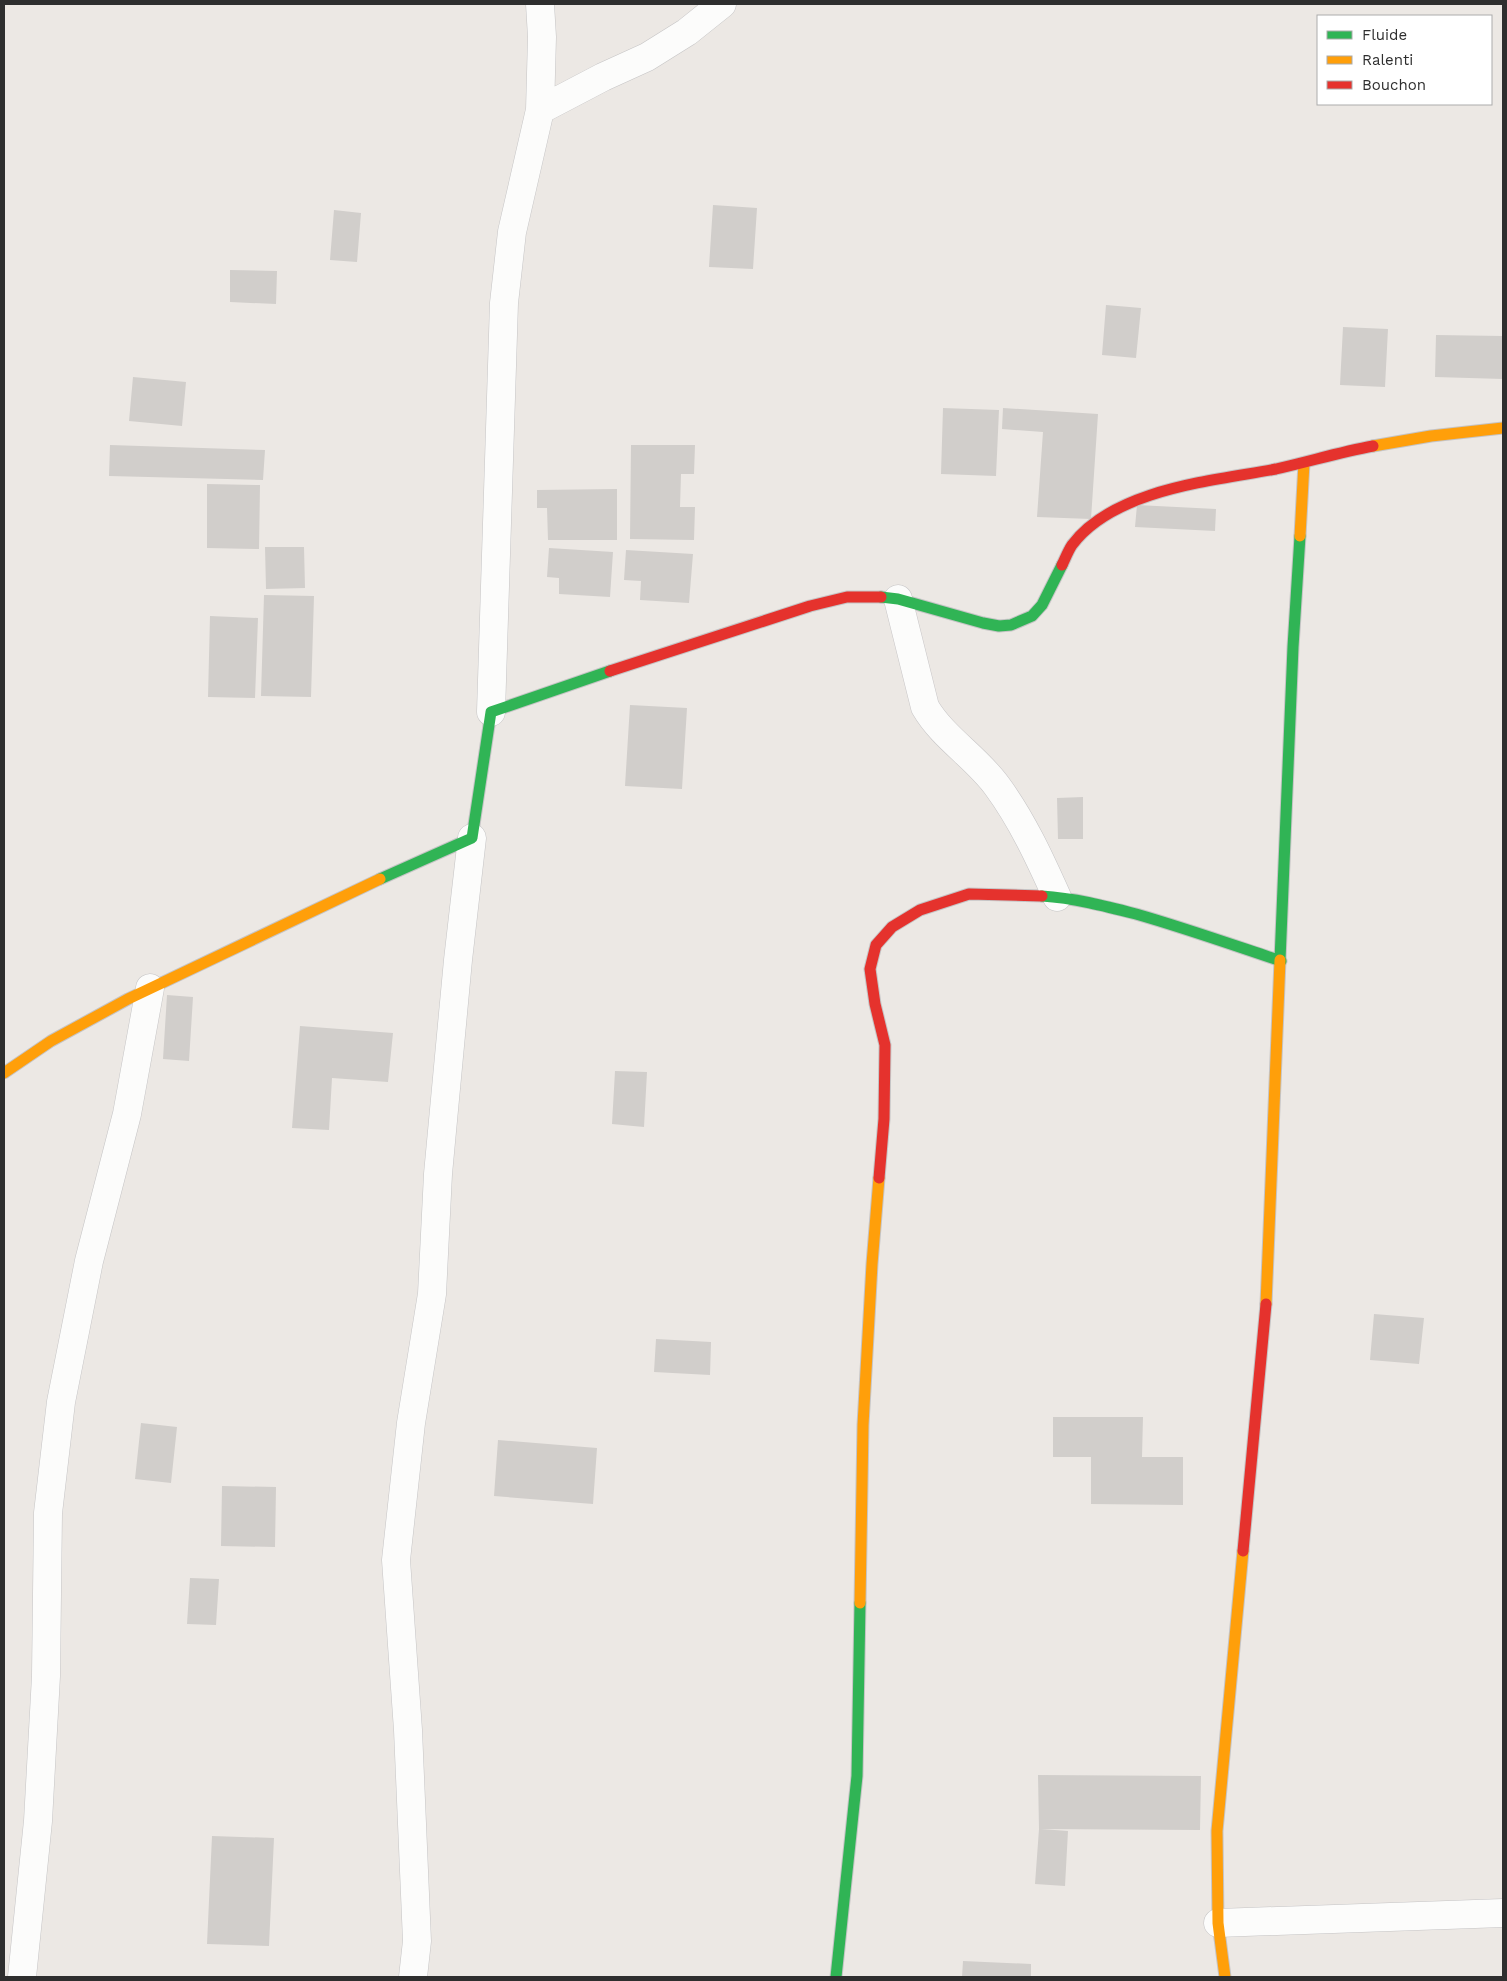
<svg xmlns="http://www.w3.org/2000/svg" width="1507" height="1981" font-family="'Work Sans',sans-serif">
<rect width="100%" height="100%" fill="#ece8e4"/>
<!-- building -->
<path fill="#d1cecb" d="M713,205L757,208L753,269L709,267Z
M334,210L361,213L357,262L330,260Z
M230,270L277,271L276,304L230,302Z
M1106,305L1141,308L1136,358L1102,355Z
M1343,327L1388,329L1385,387L1340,385Z
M1436,335L1503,336V379L1435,377Z
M133,377L186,382L182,426L129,421Z
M943,408L999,410L996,476L941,474Z
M1003,408L1098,414L1091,519L1037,517L1043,432L1002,429Z
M110,445L265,450L263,480L109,476Z
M631,445H695L694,474H681L680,507H695L694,540L630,539Z
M207,484L260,485L259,549L207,548Z
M617,489V540H548L547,508H537V490Z
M1137,505L1216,509L1215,531L1135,527Z
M265,547H304L305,588L266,589Z
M549,548L613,552L610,597L559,594V578L547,577Z
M626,550L693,554L689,603L640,600L641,581L624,580Z
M264,595L314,596L311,697L261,696Z
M210,616L258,618L255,698L208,697Z
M630,705L687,708L682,789L625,786Z
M1083,797V839H1058L1057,798Z
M167,995L193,997L189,1061L163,1059Z
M300,1026L393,1033L388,1082L332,1078L329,1130L292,1128Z
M615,1071L647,1072L644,1127L612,1124Z
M1374,1314L1424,1318L1419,1364L1370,1360Z
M656,1339L711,1342L710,1375L654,1372Z
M1053,1417H1143L1142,1457H1183V1505L1091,1504V1457H1053Z
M141,1423L177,1427L171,1483L135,1479Z
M498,1440L597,1448L593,1504L494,1496Z
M222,1486L276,1487L275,1547L221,1546Z
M190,1578L219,1579L216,1625L187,1624Z
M1038,1775L1201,1776L1200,1830L1041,1829L1068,1831L1065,1886L1035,1884L1039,1829Z
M212,1836L274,1838L269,1946L207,1944Z
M963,1961L1031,1964V1977H962Z"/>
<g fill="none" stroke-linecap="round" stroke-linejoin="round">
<!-- street casing -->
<g stroke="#c5c4c5" stroke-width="29">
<path id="street" d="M540,4L542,37L540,110
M898,599L925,707C943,738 976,757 997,786C1022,820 1040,859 1057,897
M491,712L504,303L512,232L540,110L603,77L647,57L687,32L722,4
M1218,1923L1503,1913
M22,1977L38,1821L46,1676L48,1513L61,1402L89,1261L127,1114L150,988
M413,1977L417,1941L408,1730L396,1560L411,1423L432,1294L438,1174L458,960L472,838"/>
</g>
<!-- fast casing -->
<g stroke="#c5c4c5" stroke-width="13">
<path id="fast" d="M881,597L898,599L983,623L999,626L1011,625L1032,616L1042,605L1062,565
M380,879L472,838L491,712L610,671
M1042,896C1074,898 1105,906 1136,914C1185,928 1233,945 1281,961
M1280,960L1293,647L1300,536
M836,1977L857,1776L860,1603"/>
</g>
<!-- slow casing -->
<g stroke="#c5c4c5" stroke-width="13">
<path id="slow" d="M1373,446L1431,436L1503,428
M1300,536L1304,463
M4,1073L51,1041L128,999L380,879
M1266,1304L1280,960
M860,1603L863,1425L872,1264L879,1178
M1225,1977L1218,1923L1217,1831L1243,1551"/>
</g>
<!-- jam casing -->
<g stroke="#c5c4c5" stroke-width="13">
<path id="jam" d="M1062,565C1065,559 1068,551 1072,545C1114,489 1212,481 1276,469C1308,462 1340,452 1373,446
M610,671L810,606L847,597H881
M879,1178L884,1119L885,1045L875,1004L870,969L876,945L892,927L920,910L969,894L1042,896
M1243,1551L1266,1304"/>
</g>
<!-- street -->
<use href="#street" stroke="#fcfcfb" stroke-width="28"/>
<!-- fast -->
<use href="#fast" stroke="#30b455" stroke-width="11"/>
<!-- slow -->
<use href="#slow" stroke="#ff9f0a" stroke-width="11"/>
<!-- jam -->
<use href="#jam" stroke="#e5322d" stroke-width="11"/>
</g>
<!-- border -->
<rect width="1507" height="1981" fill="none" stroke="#2e2e2e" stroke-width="10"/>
<!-- legend -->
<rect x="1317" y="15" width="175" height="90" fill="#ffffff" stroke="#ababab"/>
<rect x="1327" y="31" width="25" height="8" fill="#30b455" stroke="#ababab"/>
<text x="1362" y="40" font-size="15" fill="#2e2e2e">Fluide</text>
<rect x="1327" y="56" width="25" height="8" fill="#ff9f0a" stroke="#ababab"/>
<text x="1362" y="65" font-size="15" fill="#2e2e2e">Ralenti</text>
<rect x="1327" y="81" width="25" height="8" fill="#e5322d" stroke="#ababab"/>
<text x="1362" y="90" font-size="15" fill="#2e2e2e">Bouchon</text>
</svg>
